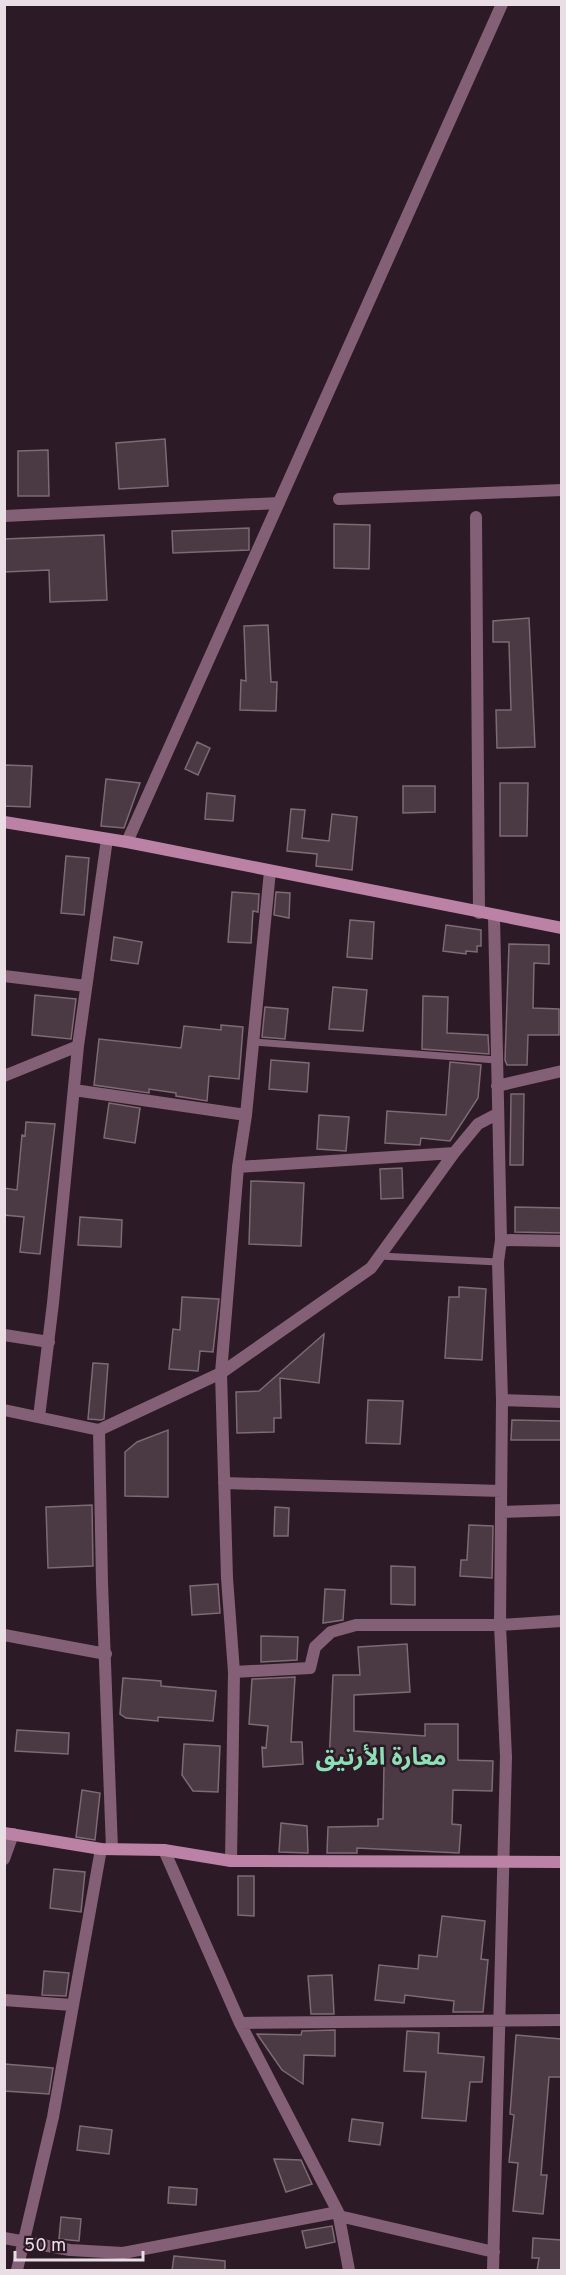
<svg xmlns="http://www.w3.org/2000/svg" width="566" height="2275" font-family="Overpass,'Noto Sans Arabic',sans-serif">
<rect width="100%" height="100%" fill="#2c1b26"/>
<!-- building -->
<path fill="#4b3944" stroke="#7e6975" stroke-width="1.5" d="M165,439L168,486L119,489L116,443Z
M48,450L49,496H18V451Z
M334,524L370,525L369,569L334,568Z
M249,528V550L173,553L172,531Z
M104,535L107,600L50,602L49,570L4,572V539Z
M529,618L535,747L497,748L496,710H511L509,642H493V621Z
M268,625L271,682H277L276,711L240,710L241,680L246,681L244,626Z
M197,742L210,748L198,775L185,769Z
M4,765L32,766L30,807L4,806Z
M106,779L140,783L124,828L101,826Z
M500,783H528L527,836H500Z
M403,786H435V812L403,813Z
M207,793L235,796L233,821L205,819Z
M291,809L305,810L302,838L329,841L332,814L357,817L352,870L316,866L317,854L287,851Z
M66,856L89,858L84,915L61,913Z
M232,892L259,894L258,912L253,911L251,943L228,942Z
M276,892L290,893L289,918L274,915Z
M350,920L374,922L372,959L347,957Z
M446,925L481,930V946H477V952L466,951V954L443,951Z
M114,937L142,942L138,964L111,960Z
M509,944L549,945V964L534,963L533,1008L559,1009V1035H528L527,1065H507L505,1060Z
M333,987L367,990L363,1031L329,1029Z
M35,995L76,999L71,1039L32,1035Z
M423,996L448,997L447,1033L488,1035L489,1054L422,1049Z
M265,1007L288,1009L285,1039L262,1037Z
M221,1025L243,1027L239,1079L209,1076L207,1101L176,1096V1093L149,1089V1093L94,1085L99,1039L181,1048L184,1026L221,1030Z
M271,1060L309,1063L307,1092L269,1089Z
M450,1062L481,1065L478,1098L450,1141L421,1138L420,1145L385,1143L387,1111L446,1115Z
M511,1094H524L523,1165H510Z
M109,1103L140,1108L135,1143L104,1138Z
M319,1115L349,1117L346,1151L317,1149Z
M26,1122L55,1124L40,1254L20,1252L24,1217L4,1215V1188L17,1190L22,1135L25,1136Z
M402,1168L403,1198L381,1199L380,1169Z
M251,1181L304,1183L301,1246L249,1244Z
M515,1207L561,1208V1233L515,1232Z
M80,1217L122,1220L121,1247L78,1245Z
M459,1287L486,1289L482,1360L445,1358L449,1297H459Z
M182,1297L219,1299L213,1352L200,1351L198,1371L169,1369L173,1329L180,1330Z
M324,1334L319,1383L280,1378L281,1418H274V1432L237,1433L236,1392L259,1391Z
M93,1363L108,1364L104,1419L101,1420L88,1419Z
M368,1400L403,1401L400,1444L366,1443Z
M512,1420L561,1421V1440H511Z
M168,1430V1497L125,1496V1452L137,1442Z
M92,1505L93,1566L48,1568L46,1507Z
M275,1507L289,1508L288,1536H274Z
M469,1525L493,1526L492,1578L460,1576L461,1560H467Z
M391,1566L415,1567V1605L391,1604Z
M218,1584L220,1613L192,1615L190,1586Z
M325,1589L345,1590L343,1620L323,1623Z
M261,1636L298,1637L297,1660L261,1662Z
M407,1644L410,1692L354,1695V1731L425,1736V1724H458V1760L493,1761L492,1791L453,1790L452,1824L461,1825L459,1853L357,1848V1853H327L328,1827L378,1826V1819H383L384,1765L329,1764L333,1675H360L358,1647Z
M295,1677L291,1742H302L303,1764L263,1767L262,1747L266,1748L268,1726L249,1724L252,1679Z
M123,1678L161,1681V1686L216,1691L213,1721L158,1717V1721L126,1718L120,1714Z
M17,1730L69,1733L68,1754L15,1751Z
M184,1744L220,1746L218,1792L193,1791L182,1775Z
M82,1790L100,1793L95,1840L76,1837Z
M281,1823L307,1826L308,1853L279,1852Z
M54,1869L85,1872L81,1912L50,1908Z
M238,1876H254V1916L238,1915Z
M442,1916L485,1921L481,1959L488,1960L483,2012H453L454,2001L405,1995L404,2003L375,2000L379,1965L418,1969L419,1955L437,1957Z
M44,1971L69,1973L66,1996L42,1995Z
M332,1975L334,2014H311L308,1976Z
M335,2030V2056L304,2055L303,2084L282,2070L257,2034L301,2035L302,2031Z
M407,2031L439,2033L438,2053L484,2057L482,2082H470L466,2121L422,2118L426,2072L404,2071Z
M516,2035L561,2039V2077H549L541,2175H547L543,2214L513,2211L518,2163L509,2162L514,2115L510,2114Z
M4,2064L53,2068L49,2094L4,2091Z
M352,2119L383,2123L380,2145L349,2141Z
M80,2126L112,2130L109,2154L77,2150Z
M274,2159L301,2160L312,2184L286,2192Z
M169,2187L197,2189L196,2205L168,2203Z
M61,2217L81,2219L79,2241L59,2239Z
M332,2226L335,2242L306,2248L302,2231Z
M533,2238L561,2240V2271H537L539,2258H532Z
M174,2256L225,2261V2271H172Z"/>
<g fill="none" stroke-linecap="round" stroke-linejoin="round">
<!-- lane -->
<path stroke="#836075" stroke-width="7" d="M253,1042L496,1060
M380,1256L498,1262"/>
<!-- street -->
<path stroke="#836075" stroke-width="12" d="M339,499L562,490
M4,516L279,503
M476,517L479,913
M127,842L502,4
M4,976L86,986
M4,1076L78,1046
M497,1086L562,1071
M74,1090L246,1115
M238,1167L454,1153
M501,1240L562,1241
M4,1335L49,1342
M502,1400L562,1402
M4,1410L99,1430L221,1373L371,1268L454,1153L478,1124L497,1114
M39,1417L53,1303L78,1046L107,839
M99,1430L102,1583L112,1849
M224,1483L501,1491
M501,1512L562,1510
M4,1635L106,1654
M234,1672L310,1668L315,1647L331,1632L356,1625H500L562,1621
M164,1850L240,2023L338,2212L349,2270
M4,1859L13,1834
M231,1861L234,1672L227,1578L221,1373L238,1167L246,1115L270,871
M4,2000L72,2005
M240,2023L562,2020
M339,2216L494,2252
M4,2238L70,2250L123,2253L338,2212
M17,2270L53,2117L101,1849
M493,2270L506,1757L500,1625L502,1400L498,1262L501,1240L494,916"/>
<!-- secondary -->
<path stroke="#bb82a6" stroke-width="12" d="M4,822L127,842L562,928
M4,1833L101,1849L164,1850L231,1861L562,1862"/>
</g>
<g text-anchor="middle" stroke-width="5" stroke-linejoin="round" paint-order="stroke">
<!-- district labels -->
<g font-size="24" font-weight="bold" fill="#8ddfb6" stroke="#2c1b26">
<text x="381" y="1765">معارة الأرتيق</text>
</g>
</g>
<!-- border -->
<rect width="566" height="2275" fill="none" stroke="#eadee5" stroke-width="12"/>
<!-- scale -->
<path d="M15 2251v9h128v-9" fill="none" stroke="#eadee5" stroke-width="3"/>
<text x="24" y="2251" font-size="18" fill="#eadee5" stroke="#2c1b26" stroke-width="4.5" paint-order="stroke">50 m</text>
</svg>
